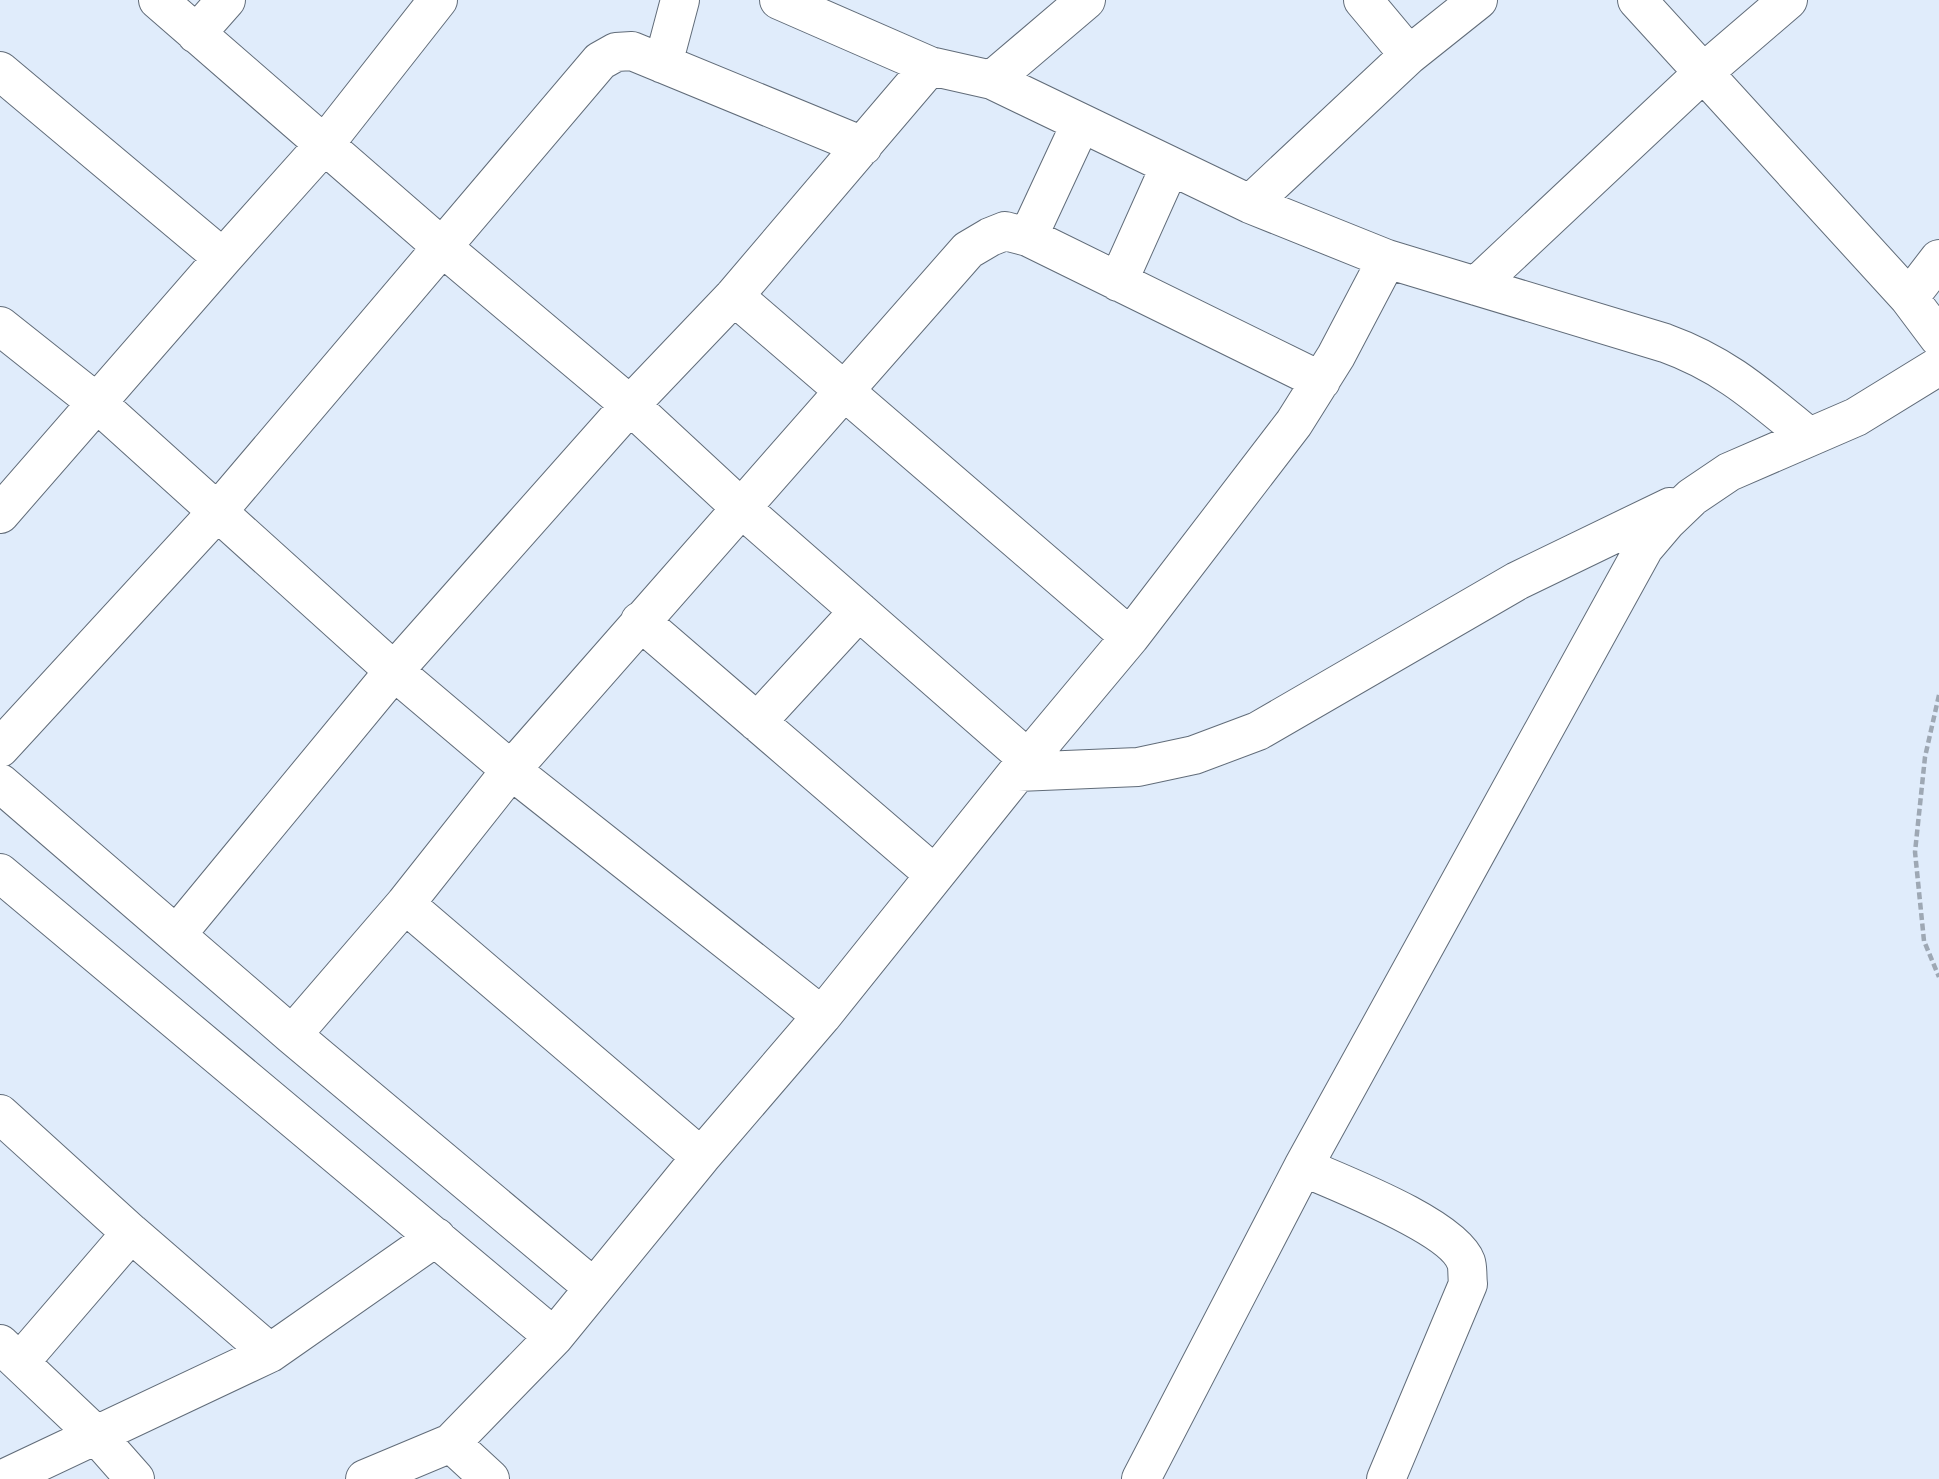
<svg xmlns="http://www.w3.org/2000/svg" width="1939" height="1479" font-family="'Fira Sans Condensed',sans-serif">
<rect width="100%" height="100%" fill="#e0ecfb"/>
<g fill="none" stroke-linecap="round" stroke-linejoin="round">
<!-- minor casing -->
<g stroke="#616c79" stroke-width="40">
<path id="minor" d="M158,0L441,246L630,405L740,507L1028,759
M779,0L930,66L992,80L1250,204L1387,259L1665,343C1726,365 1760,397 1809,437
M1363,0L1409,55
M1637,0L1909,298L1939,338
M196,34L226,0
M663,64L680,0
M0,71L223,258
M992,80L1086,0
M1250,204L1409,55L1478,0
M1028,237L1081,123
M1118,282L1170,166
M1476,286L1703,73L1788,0
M734,296L1130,637
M1909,298L1939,259
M0,326L97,403L394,671L511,770L822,1016
M0,514L223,258L324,145L438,0
M640,621L935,875
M757,722L859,611
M0,748L218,511L600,61L616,52L632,51L863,146
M1018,772L1138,767L1194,755L1258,731L1517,581L1670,507
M0,783L292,1035L594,1288
M0,873L554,1337
M405,904L701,1157
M177,934L394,671L630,405L734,296L930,66
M292,1035L405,904L511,770L968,250L990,237L1005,231L1028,237L1321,381
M0,1114L131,1233L270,1353
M1303,1167C1339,1183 1453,1226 1466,1262C1468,1268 1467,1277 1468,1284L1386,1479
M0,1344L97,1436L135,1479
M20,1362L131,1233
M451,1443L490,1479
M3,1479L270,1353L436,1237
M365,1479L451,1443L554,1337L701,1157L822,1016L1028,759L1130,637L1294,423L1336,356L1387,259
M1141,1479L1303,1167L1644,548L1667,521L1692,497L1729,472L1856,417L1939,366"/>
</g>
<!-- path -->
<path stroke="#9ea8b4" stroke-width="4.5" stroke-dasharray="7 3.5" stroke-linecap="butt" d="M1939,695L1925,757L1915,852L1924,941L1939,977"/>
<!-- minor -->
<use href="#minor" stroke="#fff" stroke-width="38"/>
</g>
</svg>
